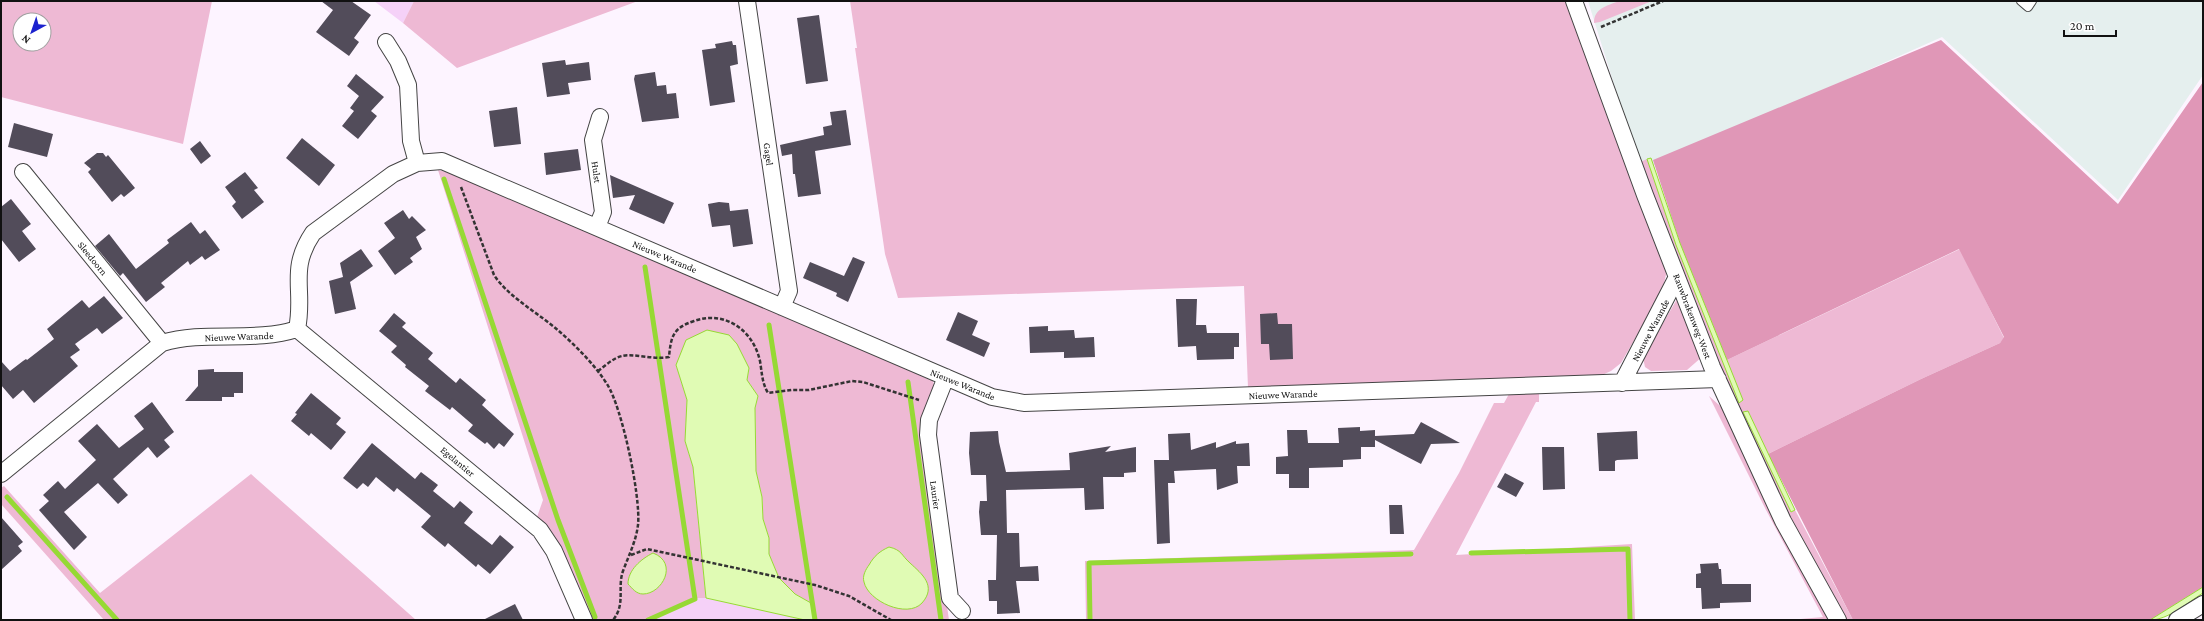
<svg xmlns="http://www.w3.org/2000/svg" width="2204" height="621" font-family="'Crimson Pro',serif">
<rect width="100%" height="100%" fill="#fdf4ff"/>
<!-- industrial -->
<path fill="#e5efee" d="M1588,1H2203V75L2118,200L1942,37L1641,171Z"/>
<!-- farmland -->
<path fill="#f5d1f8" d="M374,1H414L403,23Z
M694,598H706L805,620H648Z"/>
<!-- green -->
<path fill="#eeb9d4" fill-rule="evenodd" d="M1,1H212L183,144L1,97ZM20,20H44V44H20Z
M414,1H638L457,68L403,23Z
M850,1H1569L1668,266L1662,292L1621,363L1611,371L1602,375L1248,388L1244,286L898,298L885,254L855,48H857Z
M1619,1H1652L1600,22L1594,23C1594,8 1607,6 1619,1Z
M1647,159L1743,400L1727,360L1960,249L2004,338L2000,343L1921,379L1768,454L1748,411L1791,512L1795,510L1853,620H1843L1789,520L1730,395L1638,163Z
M438,170L454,174L933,381L935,389L922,430L949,620H815L811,603L795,594L779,578L769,554V538L763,519L762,497L756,471L755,408L758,396L747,380L749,368L676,365L687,400L685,441L693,467L706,598H694L648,620H590L561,547L553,534L537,517L543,500Z
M1677,299L1703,356L1687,370L1651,371L1645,367L1643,358Z
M1539,393V402H1536L1456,555L1632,544L1635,620H1086L1085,561L1414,550L1459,473L1494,403H1504L1509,394Z
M1709,396L1728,413L1832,620H1789L1823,617L1766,510Z
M251,474L416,620H104L1,504V488L4,486L100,593Z"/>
<!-- forest -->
<path fill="#e097b7" d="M1941,40L2118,204L2203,82V587L2150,620H1853L1768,454L1921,379L2000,343L2004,337L1959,249L1727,360L1680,243L1653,160Z"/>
<!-- water -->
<path fill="#e0fbb4" stroke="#96d934" d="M1651,158L1680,243L1743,400L1739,403L1676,245L1647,159Z
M707,330L729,335L737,344L749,368L747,380L758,396L755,408L756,471L762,497L763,519L769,538V554L779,578L795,594L811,603L815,620H805L706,598L693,467L685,441L687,400L676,365L686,340Z
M1748,411L1795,510L1791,512L1743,412Z
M889,547C902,550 901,555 910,563C922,574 937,586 922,603C907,619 868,601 864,582C862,576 866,569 869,565C874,556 880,551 889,547Z
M653,553C679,563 662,594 643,594C636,594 632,588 628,584C628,570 641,559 653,553Z
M2203,587V593C2187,603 2168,620 2150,620Z"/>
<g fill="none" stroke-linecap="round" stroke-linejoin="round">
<!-- stream -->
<path stroke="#96d934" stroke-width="5" d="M444,179L558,520L595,617
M645,267L695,599L648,620
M769,325L815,620
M908,382L941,620
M7,497L117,620
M1471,553L1628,549L1630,620
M1090,620L1089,563L1411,554"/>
</g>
<!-- building -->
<path fill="#524c5a" d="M321,1H351L371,15L354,38L359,42L349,56L316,32L333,10Z
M819,15L828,81L806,84L797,18Z
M732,41L733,45H736L738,64L730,66L735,102L710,106L702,50L716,48L715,44Z
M565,60L566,65L589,62L591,80L568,83L570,94L547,97L542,63Z
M655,72L657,86L666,85L667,94L676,93L679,118L642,122L634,79L635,75Z
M356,74L384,97L371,111L377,116L358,139L342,126L354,111L350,108L359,96L347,86Z
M517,107L521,144L494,147L489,111Z
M846,110L851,145L815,151L821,194L798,197L795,174H793L792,154L782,156L780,145L824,135L823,127L832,125L830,112Z
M14,123L53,134L47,157L8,147Z
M302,138L335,165L319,186L286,158Z
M200,141L211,156L201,164L190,149Z
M578,149L581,170L546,175L544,153Z
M97,153H103L106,157L108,155L135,188L124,197L121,194L112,202L88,172L91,169L84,163Z
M245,172L258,188L254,190L264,202L242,219L232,206L236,202L225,187Z
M610,175L674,203L664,224L629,209L635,195L613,198Z
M11,199L31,224L22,231L36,249L19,262L1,239V207Z
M719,202L729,203L730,211L748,209L753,244L733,247L730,225L712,227L708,204Z
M403,210L409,219L412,216L426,230L416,237L422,249L410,258L413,262L395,275L378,251L395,238L384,223Z
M191,222L200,234L205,230L220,250L205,260L202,256L190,265L188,261L161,283L165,287L146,302L123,273L120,276L95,246L109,234L136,269L169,243L167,240Z
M361,249L373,266L350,282L356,309L335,314L329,281L343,277L340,263Z
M853,257L865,262L848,302L836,296L837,293L803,278L810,262L844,276Z
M104,296L123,318L102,334L97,328L75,344L80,350L70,357L78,366L34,403L23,390L13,399L1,385V361L10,371L23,361L26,359L27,360L54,339L47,329L71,309L82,300L89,308Z
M1176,299H1197L1196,325H1206L1207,333H1239V347H1234V359L1197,360L1196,346L1178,347Z
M958,312L978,321L972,335L990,343L984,357L946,340Z
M394,313L406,323L402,327L433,353L428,359L456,383L460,378L486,400L482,405L514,434L504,447L499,443L494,449L487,442L485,444L468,431L473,425L452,407L450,410L425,391L429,386L405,367L406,365L391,352L397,346L379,331Z
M1277,313L1278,324H1292L1293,359L1270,360L1269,344H1261L1260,314Z
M1048,326V331L1074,330L1075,338L1094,337L1095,357L1064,358V352L1030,353L1029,327Z
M214,369V372H243V393H234V397H222V401H185L198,386V370Z
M311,393L341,418L336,424L346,432L331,450L311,433L309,436L291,421L297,414L295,413Z
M152,402L174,432L164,440L170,447L157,458L148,447L113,479L128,495L118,504L98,483L64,512L87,537L74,550L39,510L49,501L43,495L58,481L65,489L96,460L78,441L97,424L119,448L144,429L134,416Z
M1421,422L1460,443L1431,444L1421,464L1375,440V447H1361V459L1343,460V467L1309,468V488H1289V474H1276V457L1288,456L1287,430H1307L1308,443H1339L1338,428L1360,427V431L1375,430V436L1414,434Z
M998,431L999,442L1006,472L1070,470L1069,453L1111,446L1105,452L1136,447V472L1124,473V477H1103L1104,509L1085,510L1084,488L1006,490L1007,533H1019L1020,567L1038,566L1039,581H1016L1020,613L997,614V601H989L988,580H996L997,535H981L979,512L980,501H987L986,475H971L969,453L970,432Z
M1637,431L1638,459L1617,460L1615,461V471H1599L1597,433Z
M1190,433L1191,450L1216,442V448L1236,441V444L1249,443L1250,466H1237L1238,483L1217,490L1216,469L1174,471L1175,483H1168L1170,543L1157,544L1154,460H1169L1168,434Z
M372,443L415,479L421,472L438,485L433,491L454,508L460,501L473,512L464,523L492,545L500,535L514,547L490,574L478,564L476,567L448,543L445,547L421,527L431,516L397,488L394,492L376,477L368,487L363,483L357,489L343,478Z
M1542,447H1564L1565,489L1543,490Z
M1505,473L1524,483L1516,497L1497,487Z
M1389,505H1402L1404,534H1390Z
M1,517L23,542L18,546L22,551L1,570Z
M1718,563L1719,569H1721L1722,584H1751V602L1720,603V608L1702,609L1701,588H1696V574L1701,573L1700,564Z
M515,604L523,620H483Z"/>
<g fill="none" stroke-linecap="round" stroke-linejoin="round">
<!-- lane casing -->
<g stroke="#444" stroke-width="10">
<path id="lane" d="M2021,1L2028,7L2032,1"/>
</g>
<!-- street casing -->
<g stroke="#444" stroke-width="18">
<path id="street" d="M747,1L789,291L782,307
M1574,1L1645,195L1712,367L1783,521L1838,620
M386,42L398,61L408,85L411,141L417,163
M23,172L162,343
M597,227L603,212L593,140L600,117
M297,329L540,530L554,551L584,620
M946,377L929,420L928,435L950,598L962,611
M1622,383L1677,277
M1,474L162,343C206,330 254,343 297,329C305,290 288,270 313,233L393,174L417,163L442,161L992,397L1024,403L1718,379
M2177,620L2203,604"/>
</g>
<!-- path -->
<path stroke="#333" stroke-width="2.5" stroke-dasharray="4 2" stroke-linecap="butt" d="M1601,27L1663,1
M461,187L494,275C509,298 539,313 560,332C577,347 594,364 607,384C622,407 641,497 638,525C636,541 629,555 623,571C617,588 626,604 613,620
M598,371C605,366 613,358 622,356C633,353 653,360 669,357C671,336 673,328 694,321C725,310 753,330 760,361C762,373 762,383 768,393L792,390H809L852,381L863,382L919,400
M631,555L647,549L815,585L849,596L891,620"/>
<!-- lane -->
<use href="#lane" stroke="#fff" stroke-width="8"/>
<!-- street -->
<use href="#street" stroke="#fff" stroke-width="16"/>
</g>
<g text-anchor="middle" stroke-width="4" stroke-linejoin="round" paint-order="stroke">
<!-- street labels -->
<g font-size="10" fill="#111" stroke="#fff">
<text transform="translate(769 154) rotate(82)" y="4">Gagel</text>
<text transform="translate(597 172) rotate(82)" y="4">Hulst</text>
<text transform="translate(665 256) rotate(23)" y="4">Nieuwe Warande</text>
<text transform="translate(93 258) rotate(51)" y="4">Sleedoorn</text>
<text transform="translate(1693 316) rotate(69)" y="4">Rauwbrakenweg-West</text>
<text transform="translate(1650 330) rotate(-62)" y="4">Nieuwe Warande</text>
<text transform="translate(239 336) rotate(-2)" y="4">Nieuwe Warande</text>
<text transform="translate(963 384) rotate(22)" y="4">Nieuwe Warande</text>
<text transform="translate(1283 394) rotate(-2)" y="4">Nieuwe Warande</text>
<text transform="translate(458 461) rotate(40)" y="4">Egelantier</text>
<text transform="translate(936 495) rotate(82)" y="4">Laurier</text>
</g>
</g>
<!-- border -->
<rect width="2204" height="621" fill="none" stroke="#111111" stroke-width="4"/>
<!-- north arrow -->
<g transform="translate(32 32) rotate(220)"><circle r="19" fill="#ffffff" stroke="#a0a0a0"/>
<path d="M0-3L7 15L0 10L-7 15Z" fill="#1b22ce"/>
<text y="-6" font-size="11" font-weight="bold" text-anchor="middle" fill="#111111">N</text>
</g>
<!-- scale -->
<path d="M2064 30v6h52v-6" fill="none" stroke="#111111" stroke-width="2"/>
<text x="2070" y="30" font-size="12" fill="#111111" stroke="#ffffff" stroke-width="3" paint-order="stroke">20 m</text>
</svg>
